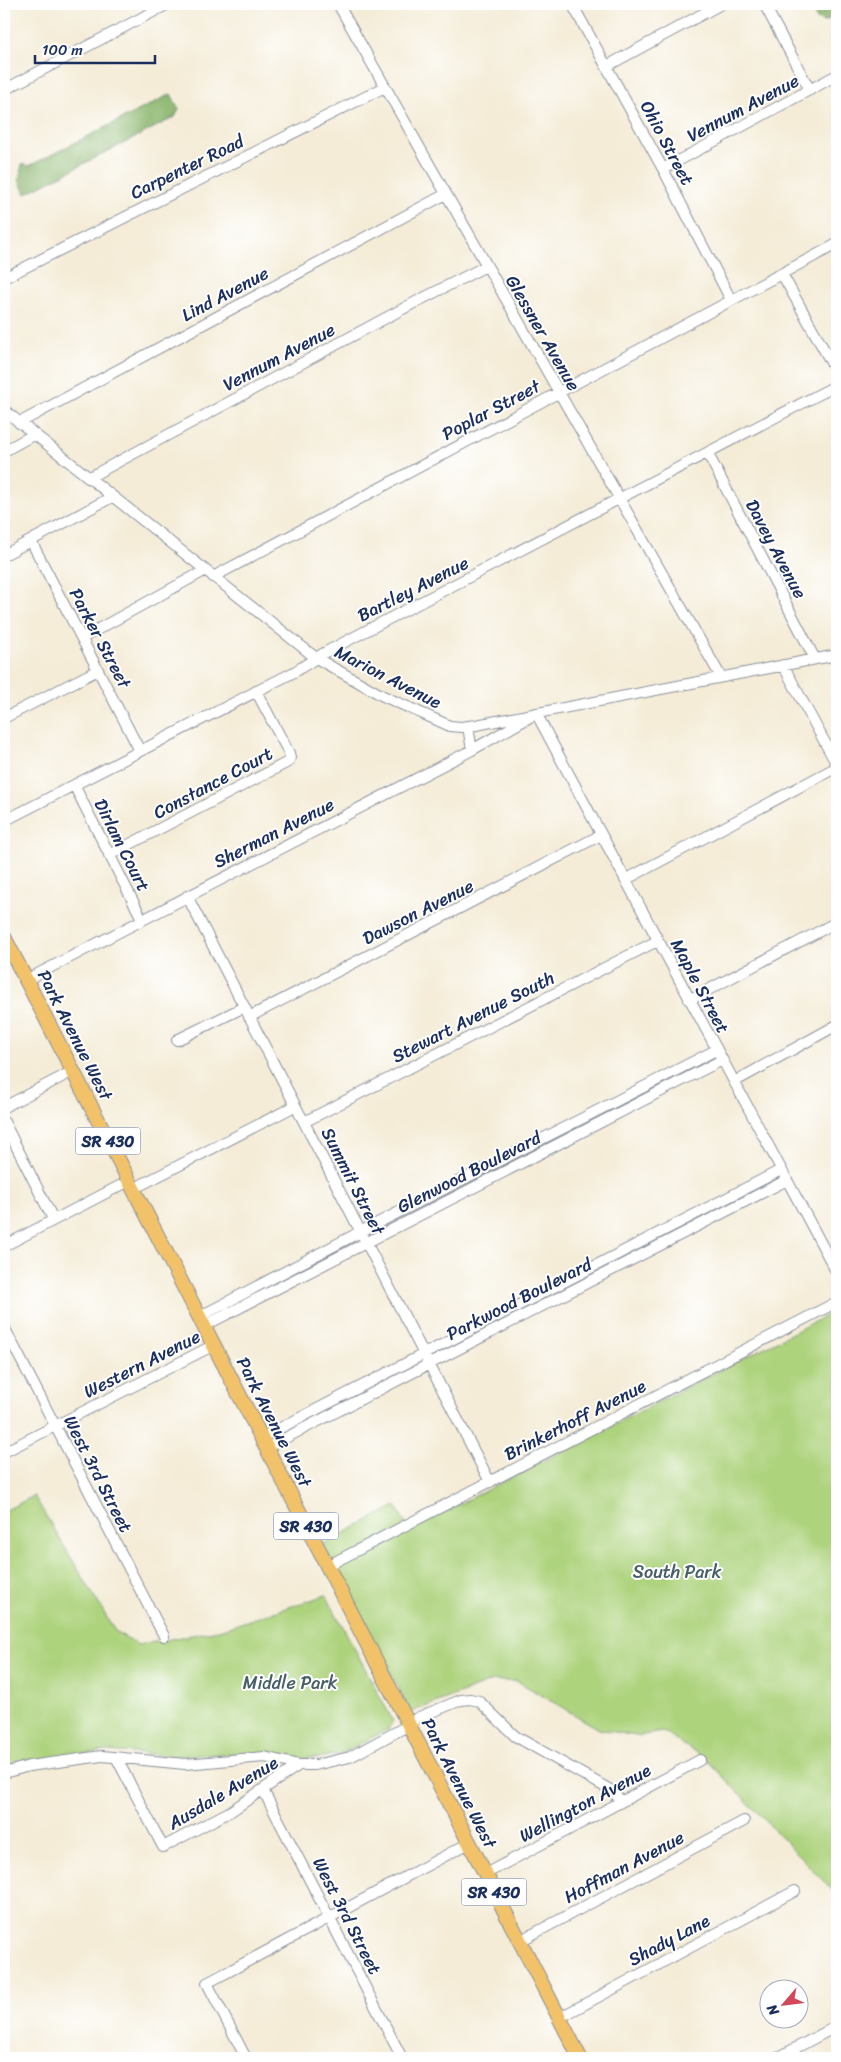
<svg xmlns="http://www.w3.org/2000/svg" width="841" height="2062" font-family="Sriracha,sans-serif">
<rect width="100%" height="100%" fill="#fff"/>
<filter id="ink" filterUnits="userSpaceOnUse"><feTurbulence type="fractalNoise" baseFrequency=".02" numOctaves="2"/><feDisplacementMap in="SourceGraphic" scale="10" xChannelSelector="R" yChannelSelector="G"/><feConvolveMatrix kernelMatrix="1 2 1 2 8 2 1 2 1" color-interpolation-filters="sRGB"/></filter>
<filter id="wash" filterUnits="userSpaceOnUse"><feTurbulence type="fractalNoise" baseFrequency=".0096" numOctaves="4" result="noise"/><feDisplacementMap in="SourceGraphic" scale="20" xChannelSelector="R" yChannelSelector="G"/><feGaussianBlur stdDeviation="1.12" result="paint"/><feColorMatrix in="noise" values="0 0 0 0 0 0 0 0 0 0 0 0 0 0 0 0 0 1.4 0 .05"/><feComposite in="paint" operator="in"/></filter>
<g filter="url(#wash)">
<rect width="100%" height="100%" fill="#f4ecd7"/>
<!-- green -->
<path fill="#add37d" stroke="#64816e" d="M837,1310V1895L705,1758L663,1732L636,1736L599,1729L517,1681H493L411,1712L323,1544L396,1506L409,1530Z
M34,1496L115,1631L138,1645L219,1630L326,1595L393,1721L388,1729L343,1753L318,1758H299L271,1752L173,1756L106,1751L21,1762L4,1767V1553L6,1552L4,1547V1511Z"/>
<!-- forest -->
<path fill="#8ab56c" stroke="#527265" d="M809,4H837V15L824,22L817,19Z
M171,94L179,109L175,117L25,194L19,180L22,164L29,166Z"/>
</g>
<g filter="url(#ink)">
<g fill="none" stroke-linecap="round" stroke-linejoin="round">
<!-- minor casing -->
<g stroke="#888e9a" stroke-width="12">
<path id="minor" d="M338,4L721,677
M572,4L663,169L731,300
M764,4L810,90
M607,66L721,4
M4,90L168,4
M663,169L837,75
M782,274L837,373
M4,278L385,87
M4,410L316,658L383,696L450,726L461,727L476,725L837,655
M19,423L446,194
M4,451L33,435
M708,454L815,659
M88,478L410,305L486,266
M31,541L140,751
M4,555L112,497
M213,577L837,244
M82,638L204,571
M783,665L837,765
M536,713L837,1273
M4,718L98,670
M468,727L472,750
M74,785L142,919
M4,821L296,671L324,653L379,624L837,385
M109,855L288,762L290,758L289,753L256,691
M625,880L837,767
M187,896L490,1482
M26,980L472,750L530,717
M689,1000L837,922
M249,1017L601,835
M177,1040L244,1007
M734,1082L837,1025
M4,1107L73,1071
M4,1122L53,1219
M304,1122L657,941
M133,1189L295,1106
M4,1246L129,1181
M199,1317L360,1232L716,1050
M204,1326L722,1060
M4,1327L164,1636
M261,1438L781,1170
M266,1448L787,1180
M4,1452L214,1345
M327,1566L837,1302
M116,1757L163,1847L231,1811L299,1765
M4,1773L29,1766L102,1756L185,1764L264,1757L299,1765H315L350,1757L409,1725L417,1718L461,1700L470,1699L479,1701L515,1736L614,1792L621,1802
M263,1790L402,2058
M485,1874L700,1760
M520,1941L744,1821
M559,2018L795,1891
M246,2058L207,1983L469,1843
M777,2058L837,2026"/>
</g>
<!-- major casing -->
<g stroke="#888e9a" stroke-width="16">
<path id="major" d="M4,937L580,2058"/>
</g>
<!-- minor -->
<use href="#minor" stroke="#fff" stroke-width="10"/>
<!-- major -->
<use href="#major" stroke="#f2c26a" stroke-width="14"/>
</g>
</g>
<g text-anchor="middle" stroke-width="4" stroke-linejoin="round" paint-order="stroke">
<!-- shield labels -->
<g fill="#fff" stroke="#5f6d8e" stroke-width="1">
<rect x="75.5" y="1127.5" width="65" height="27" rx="4"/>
<rect x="273.5" y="1512.5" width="65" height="27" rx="4"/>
<rect x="461.5" y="1878.5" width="65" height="27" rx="4"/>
</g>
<g font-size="16" font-weight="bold" fill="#1b2f5e">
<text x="108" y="1147">SR 430</text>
<text x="306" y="1532">SR 430</text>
<text x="494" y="1898">SR 430</text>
</g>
<!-- street labels -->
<g font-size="18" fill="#1b2f5e" stroke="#fff">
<text transform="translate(743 108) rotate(-28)" y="6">Vennum Avenue</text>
<text transform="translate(667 143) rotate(62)" y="6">Ohio Street</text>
<text transform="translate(187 167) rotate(-26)" y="6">Carpenter Road</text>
<text transform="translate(225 294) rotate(-28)" y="6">Lind Avenue</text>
<text transform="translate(543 333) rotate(60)" y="6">Glessner Avenue</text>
<text transform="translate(279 357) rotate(-28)" y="6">Vennum Avenue</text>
<text transform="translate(491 410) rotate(-28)" y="6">Poplar Street</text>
<text transform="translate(776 549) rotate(62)" y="6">Davey Avenue</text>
<text transform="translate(413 589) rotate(-27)" y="6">Bartley Avenue</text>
<text transform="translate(100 638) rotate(62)" y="6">Parker Street</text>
<text transform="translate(388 677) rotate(27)" y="6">Marion Avenue</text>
<text transform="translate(213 783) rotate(-28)" y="6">Constance Court</text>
<text transform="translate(274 833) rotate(-27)" y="6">Sherman Avenue</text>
<text transform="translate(122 845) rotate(63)" y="6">Dirlam Court</text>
<text transform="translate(418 912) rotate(-27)" y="6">Dawson Avenue</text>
<text transform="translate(700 986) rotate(62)" y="6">Maple Street</text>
<text transform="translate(473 1017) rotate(-27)" y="6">Stewart Avenue South</text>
<text transform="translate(75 1035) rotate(63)" y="6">Park Avenue West</text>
<text transform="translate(469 1172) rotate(-27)" y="6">Glenwood Boulevard</text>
<text transform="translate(353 1181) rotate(63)" y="6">Summit Street</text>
<text transform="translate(519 1299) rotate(-27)" y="6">Parkwood Boulevard</text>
<text transform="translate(142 1364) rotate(-27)" y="6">Western Avenue</text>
<text transform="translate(575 1420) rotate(-27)" y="6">Brinkerhoff Avenue</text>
<text transform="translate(274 1422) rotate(63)" y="6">Park Avenue West</text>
<text transform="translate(98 1474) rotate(63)" y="6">West 3rd Street</text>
<text transform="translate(459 1783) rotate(63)" y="6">Park Avenue West</text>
<text transform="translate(223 1793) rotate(-31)" y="6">Ausdale Avenue</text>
<text transform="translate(585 1803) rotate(-28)" y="6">Wellington Avenue</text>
<text transform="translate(624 1867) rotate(-28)" y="6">Hoffman Avenue</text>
<text transform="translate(347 1916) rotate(63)" y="6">West 3rd Street</text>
<text transform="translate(669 1940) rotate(-28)" y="6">Shady Lane</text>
</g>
<!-- park labels -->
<g font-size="18" fill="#476067" stroke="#fff">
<text x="677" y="1578">South Park</text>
<text x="290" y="1689">Middle Park</text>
</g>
</g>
<!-- margin -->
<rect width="841" height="2062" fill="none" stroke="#fff" stroke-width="20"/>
<!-- north arrow -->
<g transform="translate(784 2004) rotate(242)"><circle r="24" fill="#ffffff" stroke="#a4acbf"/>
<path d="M0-4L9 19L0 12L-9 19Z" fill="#d1495b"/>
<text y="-8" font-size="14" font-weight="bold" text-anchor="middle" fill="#1b2f5e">N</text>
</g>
<!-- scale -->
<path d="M35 55v8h120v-8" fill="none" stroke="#1b2f5e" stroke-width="2.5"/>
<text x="42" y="55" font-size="15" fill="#1b2f5e" stroke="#ffffff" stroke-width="4" paint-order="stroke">100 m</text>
</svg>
